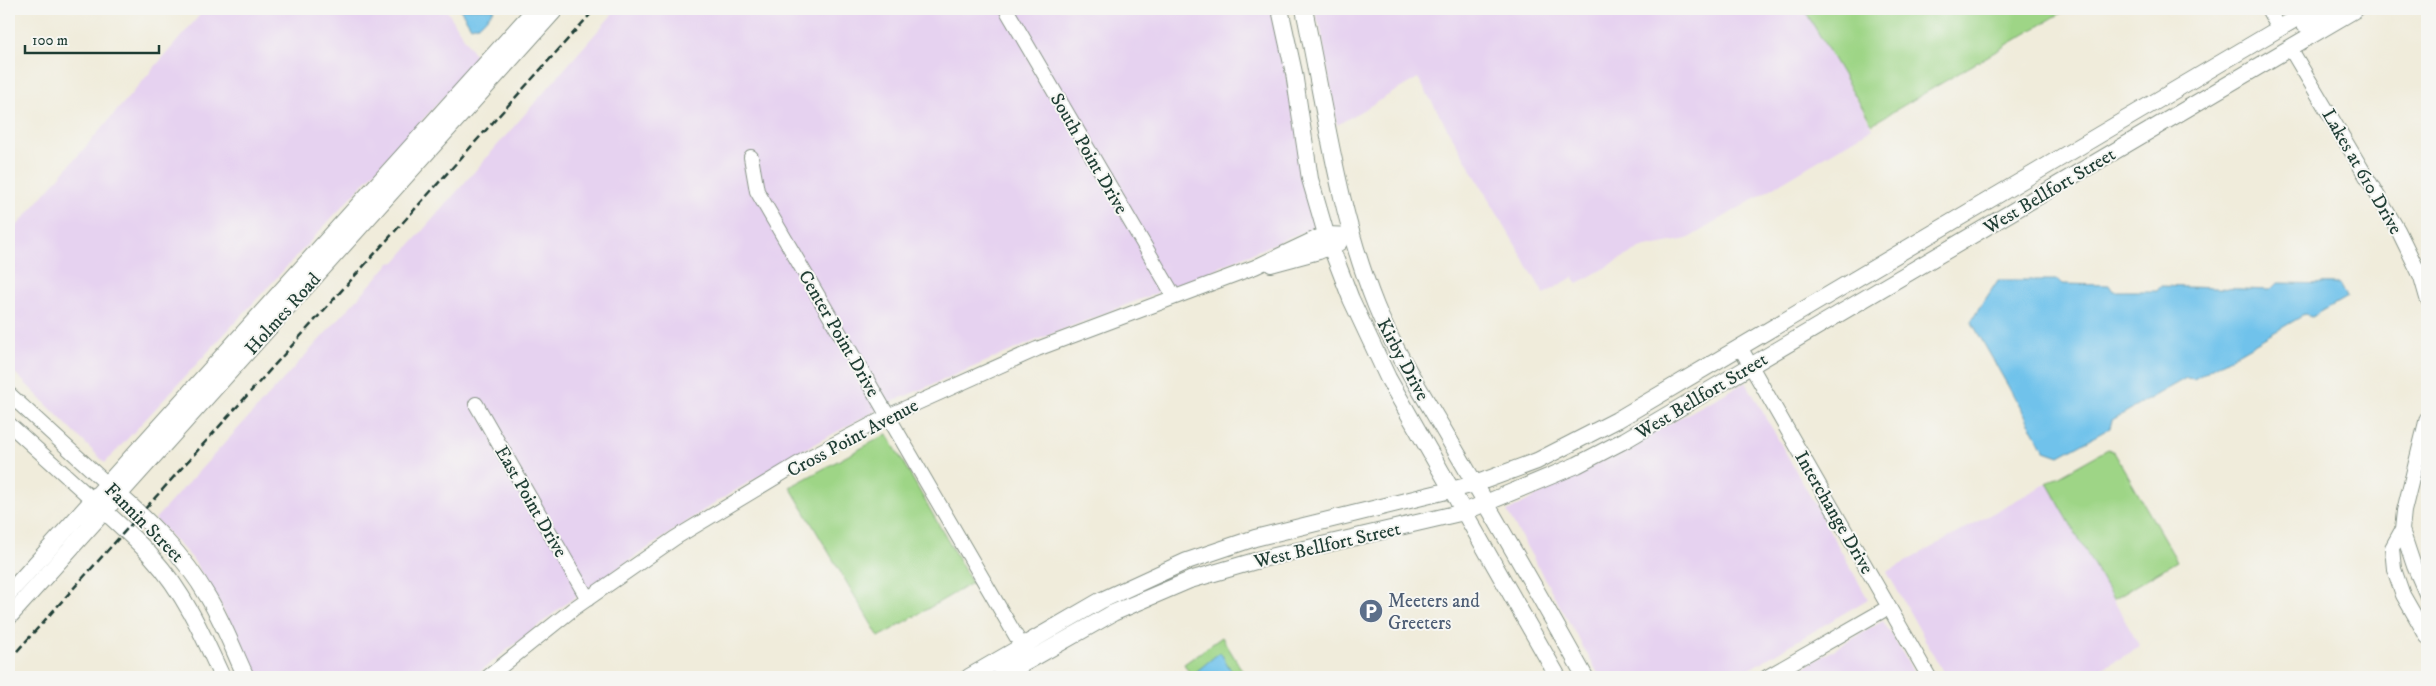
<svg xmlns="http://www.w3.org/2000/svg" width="2436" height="686" font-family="'IM FELL DW Pica',serif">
<rect width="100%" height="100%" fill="#f6f6f2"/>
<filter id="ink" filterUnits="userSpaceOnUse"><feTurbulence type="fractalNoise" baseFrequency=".02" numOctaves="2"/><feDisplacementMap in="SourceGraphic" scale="10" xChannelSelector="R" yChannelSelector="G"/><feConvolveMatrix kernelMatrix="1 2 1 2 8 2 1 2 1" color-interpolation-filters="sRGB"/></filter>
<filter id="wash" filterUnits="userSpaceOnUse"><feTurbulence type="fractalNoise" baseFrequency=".0096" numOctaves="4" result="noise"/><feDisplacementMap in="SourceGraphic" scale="20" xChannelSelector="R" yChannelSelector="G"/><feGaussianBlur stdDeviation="1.12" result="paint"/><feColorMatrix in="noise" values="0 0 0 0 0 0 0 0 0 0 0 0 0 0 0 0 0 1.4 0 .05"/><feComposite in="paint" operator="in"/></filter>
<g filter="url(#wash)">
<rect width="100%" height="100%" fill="#f0ecdb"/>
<!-- built -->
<path fill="#e6d2f0" d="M205,9H446L478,60L105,463L9,367V235Z
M617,9H1273L1316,226L1182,283L1044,337L896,400L799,452L716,502L568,602L473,677H254L219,601L192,558L155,519L390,263L395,262Z
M1314,9H1804L1873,128L1687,239L1640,248L1578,283L1573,277L1544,294L1418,78L1337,125L1321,30Z
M1746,382L1868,599L1736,677H1600L1507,512Z
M2047,483L2140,647L2087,677H1946L1887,572Z
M1883,621L1917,677H1787Z"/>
<!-- green -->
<path fill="#9ed586" stroke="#5e895d" d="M1804,9H2068L1872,124Z
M887,434L972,583L879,637L790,487Z
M2108,449L2114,452L2177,561L2113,599L2047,483Z
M1222,637L1246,677H1192L1184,664Z"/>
<!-- water -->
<path fill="#6fc2eb" stroke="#478090" d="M460,9H495L481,24L471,27Z
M1998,280H2058L2062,284L2109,285L2113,291H2157L2161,286L2270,290L2277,283L2340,284L2347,297L2312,317L2304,315L2194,379L2186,378L2112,420L2110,428L2059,456L2045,451L1971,321Z
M1220,652L1235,677H1200L1197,671Z"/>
</g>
<g filter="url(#ink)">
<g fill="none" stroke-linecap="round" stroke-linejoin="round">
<!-- minor casing -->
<g stroke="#889488" stroke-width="16">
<path id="minor" d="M1006,9L1174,296
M2268,9L2279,29
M2290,48L2398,230L2421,277L2427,298
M751,157L757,191L1027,655
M1271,265L1319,252L1340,243
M1740,347L1929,677
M9,394L107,484
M476,404L588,599
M2427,418L2404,511L2402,530L2392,548L2394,569L2403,595L2427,637
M9,424L93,500
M2402,530L2414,566L2427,596
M488,677L573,609L675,538L806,459L888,416L1037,349L1255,267L1314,239L1326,234L1353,235
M1767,677L1889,607"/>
</g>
<!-- major casing -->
<g stroke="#889488" stroke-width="18">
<path id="major" d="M1280,9L1294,73L1310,179L1326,234L1351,299L1388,378L1558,677
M1304,9C1325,108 1338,212 1376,306C1395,353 1425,397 1450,441C1496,520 1541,598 1585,677
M2304,24L2328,9
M111,488C149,521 183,554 208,597C223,622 234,651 246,677
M96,503C115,521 135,538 152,557C184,592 203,635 222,677
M9,593L535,9
M9,617L556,9
M969,677L1100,601L1187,561L1255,538L1475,484L1537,461L1617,420L2312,9
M1000,677L1113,613L1190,580L1262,559L1464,512L1577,465L1625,440L2356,9"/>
</g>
<!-- minor -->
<use href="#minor" stroke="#fff" stroke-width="14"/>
<!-- major -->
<use href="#major" stroke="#fff" stroke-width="16"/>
<!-- rail -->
<path stroke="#1f3d34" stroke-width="2.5" stroke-dasharray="8 4" stroke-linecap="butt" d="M9,660L595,9"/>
</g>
</g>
<!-- icons -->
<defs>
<g id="parking-disc" transform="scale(1.25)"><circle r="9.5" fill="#5c6f8a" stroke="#f6f6f2"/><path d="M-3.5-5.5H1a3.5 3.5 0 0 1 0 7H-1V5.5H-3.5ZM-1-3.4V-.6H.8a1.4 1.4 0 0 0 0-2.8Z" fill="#fff"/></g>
</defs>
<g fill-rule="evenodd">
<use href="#parking-disc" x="1371" y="611"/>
</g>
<g text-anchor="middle" stroke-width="4" stroke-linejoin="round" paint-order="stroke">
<!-- street labels -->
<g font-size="19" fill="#1f3d34" stroke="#f6f6f2">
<text transform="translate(1090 153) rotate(60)" y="7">South Point Drive</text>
<text transform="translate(2363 171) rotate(60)" y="7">Lakes at 610 Drive</text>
<text transform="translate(2049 190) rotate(-31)" y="7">West Bellfort Street</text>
<text transform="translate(282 313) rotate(-48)" y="7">Holmes Road</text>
<text transform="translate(840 333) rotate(60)" y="7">Center Point Drive</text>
<text transform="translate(1404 359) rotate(62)" y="7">Kirby Drive</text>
<text transform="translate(1701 395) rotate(-31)" y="7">West Bellfort Street</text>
<text transform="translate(852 437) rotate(-28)" y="7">Cross Point Avenue</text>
<text transform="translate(532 501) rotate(60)" y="7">East Point Drive</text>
<text transform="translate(1835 512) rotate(60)" y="7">Interchange Drive</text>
<text transform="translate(145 522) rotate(45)" y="7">Fannin Street</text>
<text transform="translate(1327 544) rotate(-13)" y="7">West Bellfort Street</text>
</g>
<!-- service labels -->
<g font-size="19" fill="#4e5e75" stroke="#f6f6f2" text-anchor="start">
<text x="1388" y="607">Meeters and<tspan x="1388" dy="22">Greeters</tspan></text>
</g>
</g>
<!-- margin -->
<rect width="2436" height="686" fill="none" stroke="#f6f6f2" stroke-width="30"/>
<!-- scale -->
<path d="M25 45v8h134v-8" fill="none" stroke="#1f3d34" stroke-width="2.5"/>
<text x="32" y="45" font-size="15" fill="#1f3d34" stroke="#f6f6f2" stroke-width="4" paint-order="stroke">100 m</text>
</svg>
